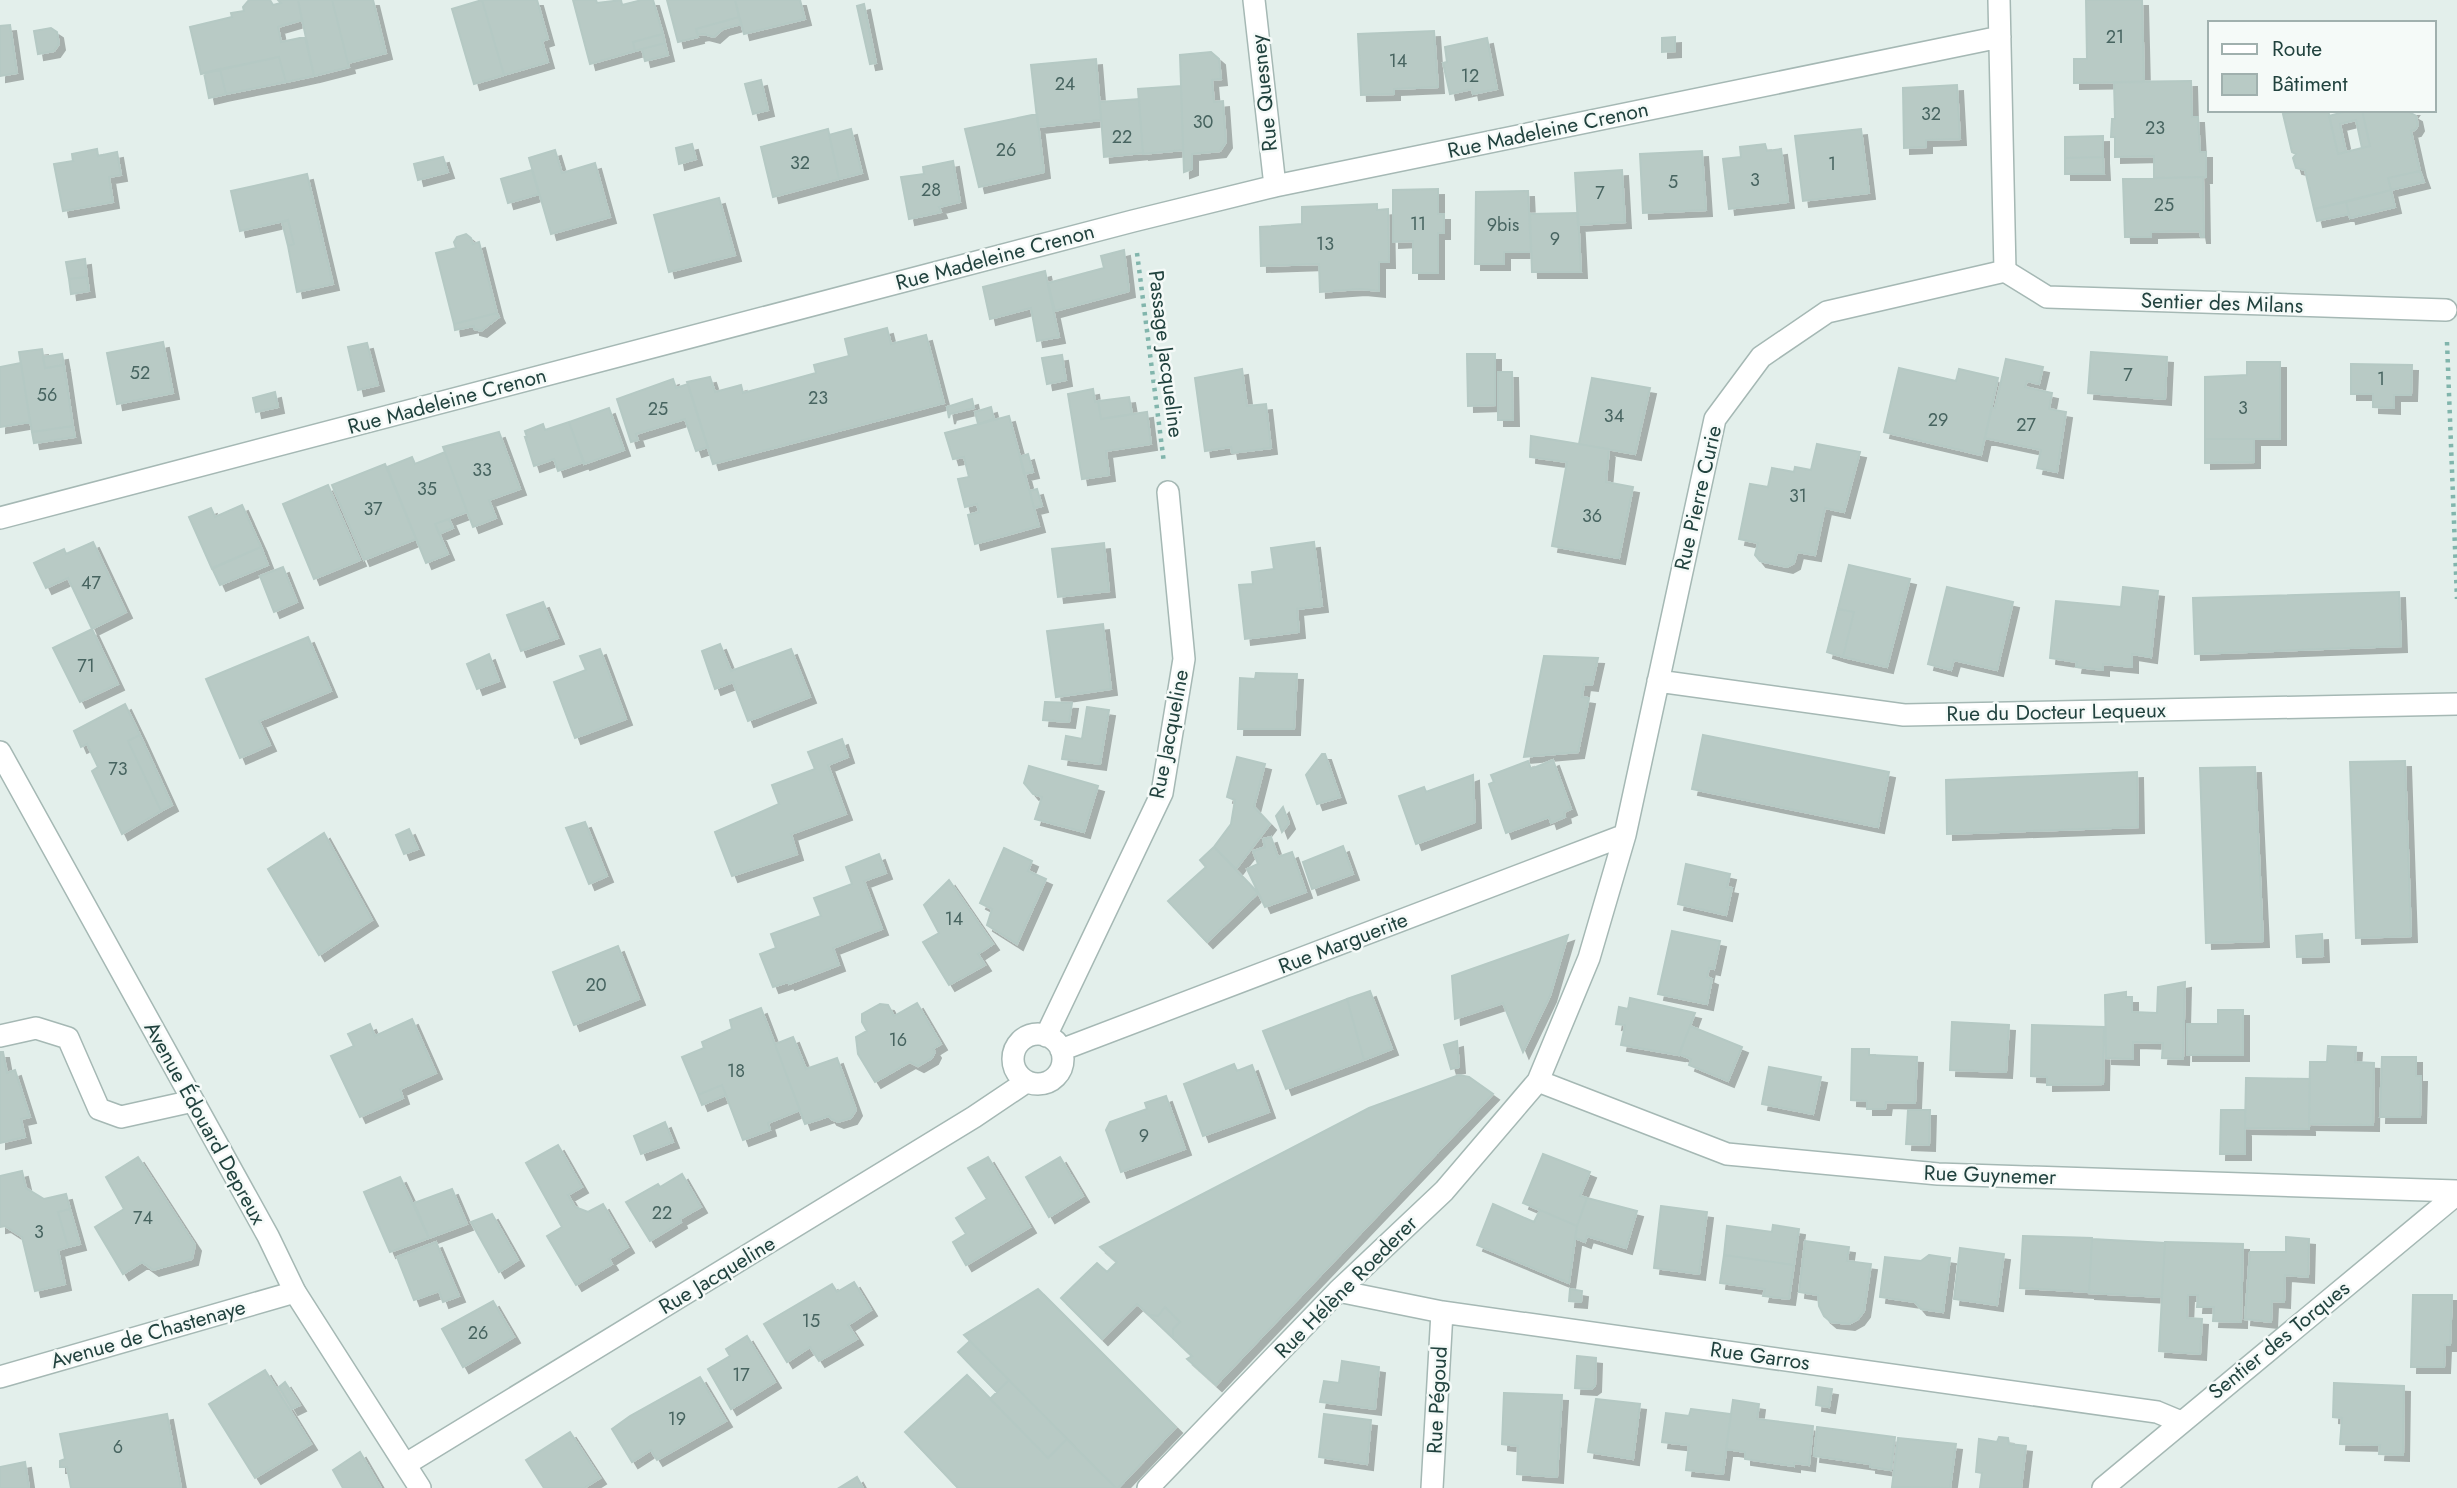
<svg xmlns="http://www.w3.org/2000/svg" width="2457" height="1488" font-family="Jost,sans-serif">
<defs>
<filter id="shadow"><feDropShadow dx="6" dy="6" stdDeviation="0" flood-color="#0004"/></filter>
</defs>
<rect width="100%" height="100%" fill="#e3efeb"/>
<!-- building -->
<path fill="#b8cac5" stroke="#b5c9c4" stroke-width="2" filter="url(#shadow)" d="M249,0H270L273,5L281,3L278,0H298L302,20L278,27L281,42L305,37L314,76L286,82L279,57L201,74L190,27L232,17L231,13L244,11L243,7Z
M298,0H332L349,67L314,76Z
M332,0H373L386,53L348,63Z
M482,0H537L548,39L542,41L548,62L504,75Z
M482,0L504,75L474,84L452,9Z
M573,0H596L597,3L621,0L622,5L642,0H653L663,34L633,42L635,51L590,64Z
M667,0H735L739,17L696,29L698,37L678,42Z
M735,0H800L805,19L744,34Z
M2086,0H2142L2144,82L2074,83V59H2087Z
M864,4L876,63L870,64L857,6Z
M739,17L741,24L723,29L714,37L703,34L698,35L696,29Z
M10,25L17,73L0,76V26Z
M51,28L57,32L59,44L54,51L38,54L34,31Z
M1434,31L1438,87L1394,89V94L1361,95L1358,34Z
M663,34L665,43L635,51L633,42Z
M1675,37V51L1662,52V38Z
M1487,38L1497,89L1473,94L1472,89L1450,94L1443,63L1447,62L1445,47Z
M665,43L668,55L645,61L642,49Z
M1211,52L1219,59L1221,79L1212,80L1214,102L1223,101L1226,142L1220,151L1192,154V169L1184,172L1180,55Z
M279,57L286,82L226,94L220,69Z
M1096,59L1101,120L1038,127L1031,65Z
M220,69L226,94L209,98L204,73Z
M761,80L768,110L753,114L745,84Z
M2191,81L2192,117H2198L2200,152H2206V177L2154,178V156L2115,157V137H2111L2112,119H2115L2114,82Z
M1957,85L1960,139L1926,140V147L1904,148L1903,88Z
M1181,86L1183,150L1143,154L1138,89Z
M1139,99L1143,153L1104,157L1100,102Z
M2300,110H2328L2338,154L2370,146L2362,110H2413L2411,113L2416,116L2418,125L2415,130L2411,131L2420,171L2388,178L2391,190L2314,209L2305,170L2296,168L2293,158L2296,154L2292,152L2283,114Z
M2351,110H2362L2370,146L2362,148L2356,120L2340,124L2346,152L2338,154L2329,116Z
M1037,114L1044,172L979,187L965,129Z
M828,129L839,179L773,197L761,147Z
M851,129L862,173L839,179L829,135Z
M1861,129L1869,193L1803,201L1795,136Z
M2103,136V157L2065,158V137Z
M692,144L696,159L679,164L676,148Z
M1765,144L1767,151L1781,149L1788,202L1729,209L1723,159L1741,157L1740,147Z
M97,149L98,156L117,152L121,175L109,177L113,202L63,211L54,164L73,161L72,154Z
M555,150L562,173L595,163L610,217L551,234L529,158Z
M1702,151L1706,210L1643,213L1640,154Z
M443,157L448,172L418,180L414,164Z
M2103,157L2104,174H2065V158Z
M953,161L960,202L939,207L941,212L909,219L901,177L924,174L923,167Z
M532,170L539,194L508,203L501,179Z
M1622,170L1625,222L1578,225L1575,173Z
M2420,171L2424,182L2391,190L2388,178Z
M307,174L333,284L297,292L288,246L294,244L288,220L240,231L231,191Z
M2203,177L2204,237H2201L2200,231L2151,232V237H2125L2123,179Z
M1438,189V214H1444V233H1438V273H1413V241L1393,242V190Z
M2391,190L2395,207L2350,218L2346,202Z
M1528,191L1531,252H1504V264H1475L1476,192Z
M719,198L735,255L669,272L654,215Z
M2346,202L2349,214L2317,221L2314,209Z
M1377,204V210L1388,209L1389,262H1379V291L1360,289L1320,292L1319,264L1261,266L1260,227L1302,224V207Z
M1578,213L1581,272H1532L1530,214Z
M288,220L294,244L288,246L282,222Z
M466,234L471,238L473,244L479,242L497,313L454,324L436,253L456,248L454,242L457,237Z
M1124,250L1129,291L1055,311L1048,283L1104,268L1101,256Z
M85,259L87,277L69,279L66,262Z
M1045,271L1059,337L1037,341L1031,308L990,319L983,287Z
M87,277L89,291L71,294L69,279Z
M497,313L499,317L481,331L474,329V326L455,330L454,324Z
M887,328L891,344L926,335L944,403L713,464L687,382L710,377L715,392L741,385L743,393L816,373L814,365L849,356L845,339Z
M163,342L173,393L117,404L107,353Z
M367,343L378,385L358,390L348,347Z
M42,349L45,368L64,365L73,426L32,432L19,352Z
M2091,352L2167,357L2165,399L2088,393Z
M62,354L64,365L45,368L43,357Z
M1467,354H1495V405L1468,406Z
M1062,355L1066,380L1047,384L1042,358Z
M2006,359L2043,367L2039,384L2027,381L2025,387L2052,393L2049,409L2066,412L2057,472L2037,468L2041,450L1985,438L1992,407L1995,408Z
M2247,362H2280V439H2205V377L2247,375Z
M21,363L30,422L0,427V367Z
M2351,364L2412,365L2411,395H2394V408L2373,407V394H2351Z
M1899,368L1956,381L1959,369L1998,378L1981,455L1884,432Z
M1242,369L1247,406L1266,404L1271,448L1232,453L1231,447L1205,451L1195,378Z
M1498,372H1512L1513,420H1498Z
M1592,378L1650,388L1635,454L1579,444Z
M673,379L676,388L688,384L708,447L696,451L685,419L636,434L638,440L631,442L617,399Z
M1093,389L1095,402L1098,401L1101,419L1147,412L1151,444L1106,451L1109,475L1082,479L1068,394Z
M275,392L278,407L256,412L253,398Z
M1129,397L1132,414L1101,419L1098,401Z
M972,399L974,408L950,414L949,418L947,407Z
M991,407L994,419L978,424L975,412Z
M609,408L624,450L584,464L569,422Z
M1009,416L1039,526L975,544L968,515L979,512L977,504L965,507L958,479L969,477L964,457L953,459L945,433Z
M569,422L584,462L558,471L554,459L534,466L525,437H527L525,431L543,424L545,430Z
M73,426L75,437L34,443L32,432Z
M499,432L520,489L489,500L496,518L473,527L443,447Z
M1531,436L1609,449L1606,482L1633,487L1619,558L1552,546L1567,462L1530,457Z
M2205,439H2254V462L2205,463Z
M1817,444L1860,452L1844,512L1825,508L1815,555L1797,552L1794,563L1787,567L1760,561L1755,555L1758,543L1739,539L1750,484L1768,487L1772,468L1794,472L1795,467L1811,470Z
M445,452L467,512L435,524L448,554L426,563L387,467L412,457L415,464Z
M1028,454L1033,472L1024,474L1020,457Z
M385,464L416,539L364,560L332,485Z
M328,485L360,560L314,579L283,504Z
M1037,489L1042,506L1034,508L1030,491Z
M242,505L261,547L212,569L189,517L211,508L215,517Z
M449,519L453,528L439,534L435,524Z
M93,542L126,612L92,629L68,578L46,588L34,563L64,549L66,554Z
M1314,542L1322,606L1297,609L1299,632L1245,639L1239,585L1253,584L1252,572L1274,569L1271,548Z
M1104,543L1109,591L1058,597L1052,549Z
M261,547L268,565L220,585L212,568Z
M1849,565L1910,579L1887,667L1843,657L1854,612L1838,609Z
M283,567L297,602L274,612L260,576Z
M1947,587L2013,602L1997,670L1954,660L1951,670L1928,664Z
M2123,587L2158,591L2151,657L2132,654V667L2103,664V670L2076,667L2077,662L2050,658L2056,601L2121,607Z
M2399,592L2401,646L2195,654L2193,598Z
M543,602L558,638L521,651L507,615Z
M1838,609L1854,612L1843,657L1827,652Z
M1103,624L1111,689L1056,697L1047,631Z
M92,629L118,684L80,702L53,648Z
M308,637L331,691L259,721L270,745L240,758L206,679Z
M720,644L731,671L791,649L810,697L748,721L733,682L715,689L702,651Z
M600,649L626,719L575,738L554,682L586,670L580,656Z
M489,654L499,681L477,689L467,664Z
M1544,656L1598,658L1592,685L1584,684L1582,697L1589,698L1578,752L1524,757Z
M1256,673L1297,674L1294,729H1238L1240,678L1255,679Z
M1045,702L1072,703L1069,722L1043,720Z
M125,704L140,735L128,741L161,811L122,834L92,771L98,767L87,744L81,747L74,731Z
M1087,707L1109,710L1100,764L1062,759L1066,736L1082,739Z
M140,735L172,805L161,811L128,741Z
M1703,735L1889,772L1878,827L1692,789Z
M842,739L848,757L828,765L846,814L791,834L797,854L732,876L715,832L779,804L772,785L815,769L808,752Z
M1322,754H1325L1340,797L1317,804L1306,775Z
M1237,757L1265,764L1254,807L1270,824L1236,869L1214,847L1231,824L1235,800L1227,797Z
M1553,760L1571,809L1564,812L1565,817L1551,823L1549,817L1506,833L1489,784L1494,782L1491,775L1528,761L1531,769Z
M2405,761L2411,936L2356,938L2350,762Z
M1029,766L1098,786L1084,832L1035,819L1042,797L1033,794L1024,783Z
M2255,767L2263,941L2206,943L2200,768Z
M2137,772L2138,827L1947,834L1946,780Z
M1473,775L1475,822L1416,844L1399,796L1424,787L1426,792Z
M1283,807L1289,823L1282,832L1276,816Z
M585,822L607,876L589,884L566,828Z
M409,829L418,849L404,854L396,835Z
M324,833L372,920L319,955L268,869Z
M1271,837L1278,857L1292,852L1306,892L1265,907L1247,869L1258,864L1253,851L1265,847L1263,839Z
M1343,846L1353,874L1312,889L1303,862Z
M1214,847L1258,893L1207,942L1168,901L1206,867L1200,860Z
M1004,848L1032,861L1028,871L1046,879L1017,944L987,925L992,909L980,903Z
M879,854L886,873L864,881L882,929L833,948L839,965L789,984L788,982L773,987L760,954L776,948L771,934L821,916L814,898L852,884L846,867Z
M1686,864L1730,874L1727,887L1732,888L1726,915L1678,904Z
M949,880L993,944L978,954L985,965L949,985L923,942L939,933L924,905Z
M1672,931L1720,941L1714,969L1709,968L1707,977L1712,979L1707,1004L1658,994Z
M2322,934L2323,956L2297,957L2296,936Z
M1568,935L1550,996L1523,1052L1503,1003L1455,1019L1452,976Z
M618,946L639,999L574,1025L553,972Z
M2185,982L2183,1059L2162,1058L2163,1043L2133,1042V1059L2106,1058L2105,995L2126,992V997H2132V1012L2157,1013L2158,987Z
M1370,991L1392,1049L1364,1060L1347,999Z
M1630,998L1695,1013L1679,1055L1621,1045L1625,1025L1616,1024L1619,1007L1628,1009Z
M1347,999L1364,1060L1286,1089L1263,1031Z
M917,1003L941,1044L933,1049L935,1052L932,1058L918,1066L910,1062L875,1082L858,1054L856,1037L867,1031L862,1022V1014L880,1004L888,1005L894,1016Z
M761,1008L800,1110L768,1123L770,1130L743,1140L722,1085L698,1095L682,1057L704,1048L702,1042L732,1029L730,1020Z
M2218,1010H2243V1055H2187V1024H2218Z
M412,1019L436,1073L400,1089L403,1098L360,1117L331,1056L354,1046L348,1034L370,1024L375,1036Z
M1952,1022L2009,1025L2006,1072L1950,1070Z
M2032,1025L2104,1027L2103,1084L2047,1085V1077L2031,1076Z
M1690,1026L1742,1047L1728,1081L1689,1065L1691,1059L1679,1054Z
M793,1037L806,1069L837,1058L856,1110L851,1118L838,1122L831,1119L829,1116L805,1124L775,1044Z
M1457,1041L1459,1067L1451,1069L1444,1045Z
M2328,1046L2356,1047L2355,1062L2374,1063L2373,1125L2309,1124L2310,1062H2327Z
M1852,1049H1869V1055L1917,1057L1915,1103L1886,1102L1885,1109H1867V1101L1851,1100Z
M0,1052H3L7,1073L15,1070L30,1117L21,1119L25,1137L0,1143Z
M2382,1057H2416V1076H2421L2420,1117H2380Z
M1234,1064L1237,1071L1252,1065L1269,1112L1203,1136L1184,1084Z
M1769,1067L1821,1077L1813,1114L1762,1104Z
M1459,1075L1469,1077L1493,1094L1216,1385L1187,1359L1192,1356L1173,1338V1329L1180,1322L1165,1307L1158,1316L1149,1315L1137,1304L1102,1339L1061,1298L1097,1263L1107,1272L1117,1262L1100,1247L1369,1108Z
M2246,1078L2310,1079L2309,1129L2245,1128Z
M722,1085L726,1095L702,1105L698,1095Z
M1166,1096L1185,1149L1121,1172L1106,1130L1110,1122L1147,1109L1145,1103Z
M1908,1110H1930L1929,1145L1906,1144Z
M2221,1110H2245V1154H2220Z
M665,1122L673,1142L641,1154L634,1136Z
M558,1145L582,1187L568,1195L575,1207L588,1212L603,1204L628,1247L609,1259L612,1264L576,1285L547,1236L562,1227L526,1163Z
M1543,1154L1590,1172L1580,1196L1587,1198L1577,1226L1523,1203Z
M138,1157L195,1245L192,1259L153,1270L142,1262L123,1274L95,1227L124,1209L106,1177Z
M988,1157L1030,1227L966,1265L953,1242L966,1234L956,1218L987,1199L968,1168Z
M1060,1157L1083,1196L1049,1217L1026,1177Z
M22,1171L26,1188L44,1199L66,1194L70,1209L58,1212L68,1247L58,1250L65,1284L35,1291L22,1237L5,1226L0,1227V1176Z
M682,1174L701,1207L680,1219L681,1222L650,1241L626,1202L658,1184L660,1187Z
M400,1177L429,1238L390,1252L364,1192Z
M452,1189L467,1224L429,1238L414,1203Z
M1587,1198L1637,1211L1626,1248L1587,1236L1585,1242L1575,1238L1577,1226Z
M1493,1204L1534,1222L1540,1210L1577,1226L1569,1283L1477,1245Z
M1661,1206L1707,1212L1699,1274L1654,1268Z
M70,1209L80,1244L68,1247L58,1212Z
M492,1214L518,1260L499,1272L471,1222Z
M1773,1225L1799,1229L1794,1265L1724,1255L1727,1226L1772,1232Z
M2023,1236L2092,1238L2089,1292L2020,1288Z
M2286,1237L2309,1239L2308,1277L2285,1275L2284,1302L2272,1301L2271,1322L2245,1319L2250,1252H2286Z
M2092,1239L2165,1243L2162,1297L2089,1293Z
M1805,1241L1849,1247L1847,1261L1871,1264L1864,1311L1858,1319L1849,1324L1831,1322L1824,1316L1819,1306L1818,1295L1799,1292Z
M436,1242L459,1296L443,1302L439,1291L414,1300L397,1257Z
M2165,1242L2243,1244L2241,1322L2213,1321L2214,1307H2197L2198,1295H2188L2187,1318L2202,1319L2200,1354L2159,1351Z
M1960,1248L2004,1254L1997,1305L1954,1299Z
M1724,1255L1794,1265L1789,1299L1763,1296L1765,1289L1720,1283Z
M1929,1255L1950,1258L1943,1312L1921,1309L1915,1302L1880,1297L1885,1257L1921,1261Z
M854,1282L871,1310L848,1325L857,1339L819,1361L810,1347L787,1362L764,1324L832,1284L837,1292Z
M1038,1289L1176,1427L1118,1488H1116L964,1335Z
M1570,1289L1582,1291L1581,1302L1569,1301Z
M2413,1295H2452L2450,1345H2445L2444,1367H2411Z
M493,1301L514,1337L463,1367L442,1329Z
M1165,1307L1180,1322L1173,1329V1338L1149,1315L1158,1316Z
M747,1336L775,1382L731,1409L708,1369L730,1356L726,1349Z
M970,1341L1009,1380L997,1392L958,1352Z
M1577,1356L1596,1358L1595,1386L1591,1389L1575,1388Z
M1342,1361L1379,1367L1375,1409L1320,1402L1324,1381L1339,1383Z
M265,1370L311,1444L255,1478L209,1404Z
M967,1375L1048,1458L1067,1439L1116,1488H958L905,1432Z
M700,1377L726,1421L657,1460L651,1450L632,1462L612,1429L630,1416Z
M1009,1380L1067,1439L1048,1458L990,1399Z
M285,1382L300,1405L292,1409L279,1387Z
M2334,1383L2404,1386L2403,1455L2379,1454L2380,1445L2340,1444L2342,1418L2333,1417Z
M1818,1387L1832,1389L1829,1407L1816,1405Z
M1504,1393L1562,1395L1557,1477L1517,1474L1518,1446L1502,1444Z
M1596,1399L1640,1404L1633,1459L1588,1452Z
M1733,1400L1759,1404L1757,1419L1813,1426L1809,1465L1794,1463V1466L1745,1459V1452L1726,1449Z
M1691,1409L1731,1414L1723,1474L1686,1470L1689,1445L1662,1442L1666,1413L1689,1416Z
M167,1414L181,1488H71L67,1467H60V1461L65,1459L60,1434Z
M1324,1414L1371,1420L1367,1464L1319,1457Z
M1817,1427L1895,1437L1891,1470L1870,1467V1464L1814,1456Z
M570,1432L600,1478L584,1488H544L526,1460Z
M1999,1437L2008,1438L2009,1444L2026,1446L2021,1488H1980L1982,1473L1976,1472L1979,1439L1997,1442Z
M1898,1438L1956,1444L1950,1488L1892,1487Z
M360,1452L381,1488H343L333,1470Z
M25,1462L29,1488H0V1467Z
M857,1477L863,1488H839Z"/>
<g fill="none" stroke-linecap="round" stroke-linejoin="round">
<!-- service casing -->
<g stroke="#a5b8b4" stroke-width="24">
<path id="service" d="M0,1036L36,1028L68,1038L99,1109L121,1117L193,1101
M0,1377L295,1292"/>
</g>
<!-- pedestrian casing -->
<g stroke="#a5b8b4" stroke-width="24">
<path id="pedestrian" d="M2005,271L2047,297L2446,310"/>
</g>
<!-- minor casing -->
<g stroke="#a5b8b4" stroke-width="24">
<path id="minor" d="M1254,0L1275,186
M0,518L1133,221L1275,186L2000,37
M1658,681L1904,715L2457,704
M1013 1059a25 25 0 1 1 50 0a25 25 0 1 1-50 0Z
M1046,1036L1162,793L1184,659L1168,492
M1061,1050L1625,835
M1538,1081L1727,1154L1938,1174L2457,1191
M1338,1291L1442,1312L2157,1412L2181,1422
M406,1464L974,1117L1026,1082
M1148,1488L1338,1291L1444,1191L1538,1081L1589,958L1625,835L1715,419L1761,357L1827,312L2005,271L1999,0
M1432,1488L1442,1312
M2103,1488L2457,1194"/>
</g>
<!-- tertiary casing -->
<g stroke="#a5b8b4" stroke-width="24">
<path id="tertiary" d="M0,752L268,1236L295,1292L420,1488"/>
</g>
<!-- path -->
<path stroke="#81b5ac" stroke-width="4.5" stroke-dasharray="3.5 5" stroke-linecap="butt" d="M1137,253L1164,463
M2447,342L2457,599"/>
<!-- service -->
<use href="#service" stroke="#fff" stroke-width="21"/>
<!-- pedestrian -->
<use href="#pedestrian" stroke="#fff" stroke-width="21"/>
<!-- minor -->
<use href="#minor" stroke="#fff" stroke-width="21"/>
<!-- tertiary -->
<use href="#tertiary" stroke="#fff" stroke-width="21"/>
</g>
<g text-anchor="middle" stroke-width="5" stroke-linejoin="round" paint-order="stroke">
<!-- number labels -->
<g font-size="18" fill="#476460">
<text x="2115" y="43">21</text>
<text x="1398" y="67">14</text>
<text x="1470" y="82">12</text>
<text x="1065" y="90">24</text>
<text x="1931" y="120">32</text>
<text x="1203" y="128">30</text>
<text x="2155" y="134">23</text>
<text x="1122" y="143">22</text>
<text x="1006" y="156">26</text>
<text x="800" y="169">32</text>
<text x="1832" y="170">1</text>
<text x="1755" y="186">3</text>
<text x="1673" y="188">5</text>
<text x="931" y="196">28</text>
<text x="1600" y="199">7</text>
<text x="2164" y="211">25</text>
<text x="1418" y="230">11</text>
<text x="1503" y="231">9bis</text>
<text x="1555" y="245">9</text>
<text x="1325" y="250">13</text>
<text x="140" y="379">52</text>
<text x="2128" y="381">7</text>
<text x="2381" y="385">1</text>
<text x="47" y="401">56</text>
<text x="818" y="404">23</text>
<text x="2243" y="414">3</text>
<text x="658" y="415">25</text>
<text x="1614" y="422">34</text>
<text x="1938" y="426">29</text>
<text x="2026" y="431">27</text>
<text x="482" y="476">33</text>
<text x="427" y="495">35</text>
<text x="1798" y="502">31</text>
<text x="373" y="515">37</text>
<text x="1592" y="522">36</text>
<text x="91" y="589">47</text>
<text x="86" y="672">71</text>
<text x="118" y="775">73</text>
<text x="954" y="925">14</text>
<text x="596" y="991">20</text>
<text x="898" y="1046">16</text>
<text x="736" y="1077">18</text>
<text x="1144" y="1142">9</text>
<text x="662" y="1219">22</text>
<text x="143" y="1224">74</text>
<text x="39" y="1238">3</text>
<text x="811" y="1327">15</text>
<text x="478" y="1339">26</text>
<text x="741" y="1381">17</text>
<text x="677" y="1425">19</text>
<text x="118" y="1453">6</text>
</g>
<!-- street labels -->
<g font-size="21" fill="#21423e" stroke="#f5faf8">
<text transform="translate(1264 93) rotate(-96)" y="7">Rue Quesney</text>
<text transform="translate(1548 130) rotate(-12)" y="7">Rue Madeleine Crenon</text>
<text transform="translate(995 257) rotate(-15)" y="7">Rue Madeleine Crenon</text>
<text transform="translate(2222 303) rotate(2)" y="7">Sentier des Milans</text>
<text transform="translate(1166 354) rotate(83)" y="7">Passage Jacqueline</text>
<text transform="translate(447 401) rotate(-15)" y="7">Rue Madeleine Crenon</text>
<text transform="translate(1698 498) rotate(-77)" y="7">Rue Pierre Curie</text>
<text transform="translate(2056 712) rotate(-1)" y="7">Rue du Docteur Lequeux</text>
<text transform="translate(1169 734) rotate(-79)" y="7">Rue Jacqueline</text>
<text transform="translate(1343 943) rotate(-21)" y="7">Rue Marguerite</text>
<text transform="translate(205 1123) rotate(61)" y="7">Avenue Édouard Depreux</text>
<text transform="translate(1990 1175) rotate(2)" y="7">Rue Guynemer</text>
<text transform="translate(717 1275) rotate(-31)" y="7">Rue Jacqueline</text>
<text transform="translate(1346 1287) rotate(-45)" y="7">Rue Hélène Roederer</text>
<text transform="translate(148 1334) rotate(-16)" y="7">Avenue de Chastenaye</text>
<text transform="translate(2279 1340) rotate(-39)" y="7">Sentier des Torques</text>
<text transform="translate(1760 1356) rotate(8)" y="7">Rue Garros</text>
<text transform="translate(1437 1400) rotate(-87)" y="7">Rue Pégoud</text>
</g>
</g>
<!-- legend -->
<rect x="2208" y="21" width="228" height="91" fill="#f5faf8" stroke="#a0b0ae" stroke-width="2"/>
<rect x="2222" y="44" width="35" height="10" fill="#ffffff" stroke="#a0b0ae" stroke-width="2"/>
<text x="2272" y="56" font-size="21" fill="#21423e">Route</text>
<rect x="2222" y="74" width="35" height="21" fill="#b8cac5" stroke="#a0b0ae" stroke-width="2"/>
<text x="2272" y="91" font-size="21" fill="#21423e">Bâtiment</text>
</svg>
